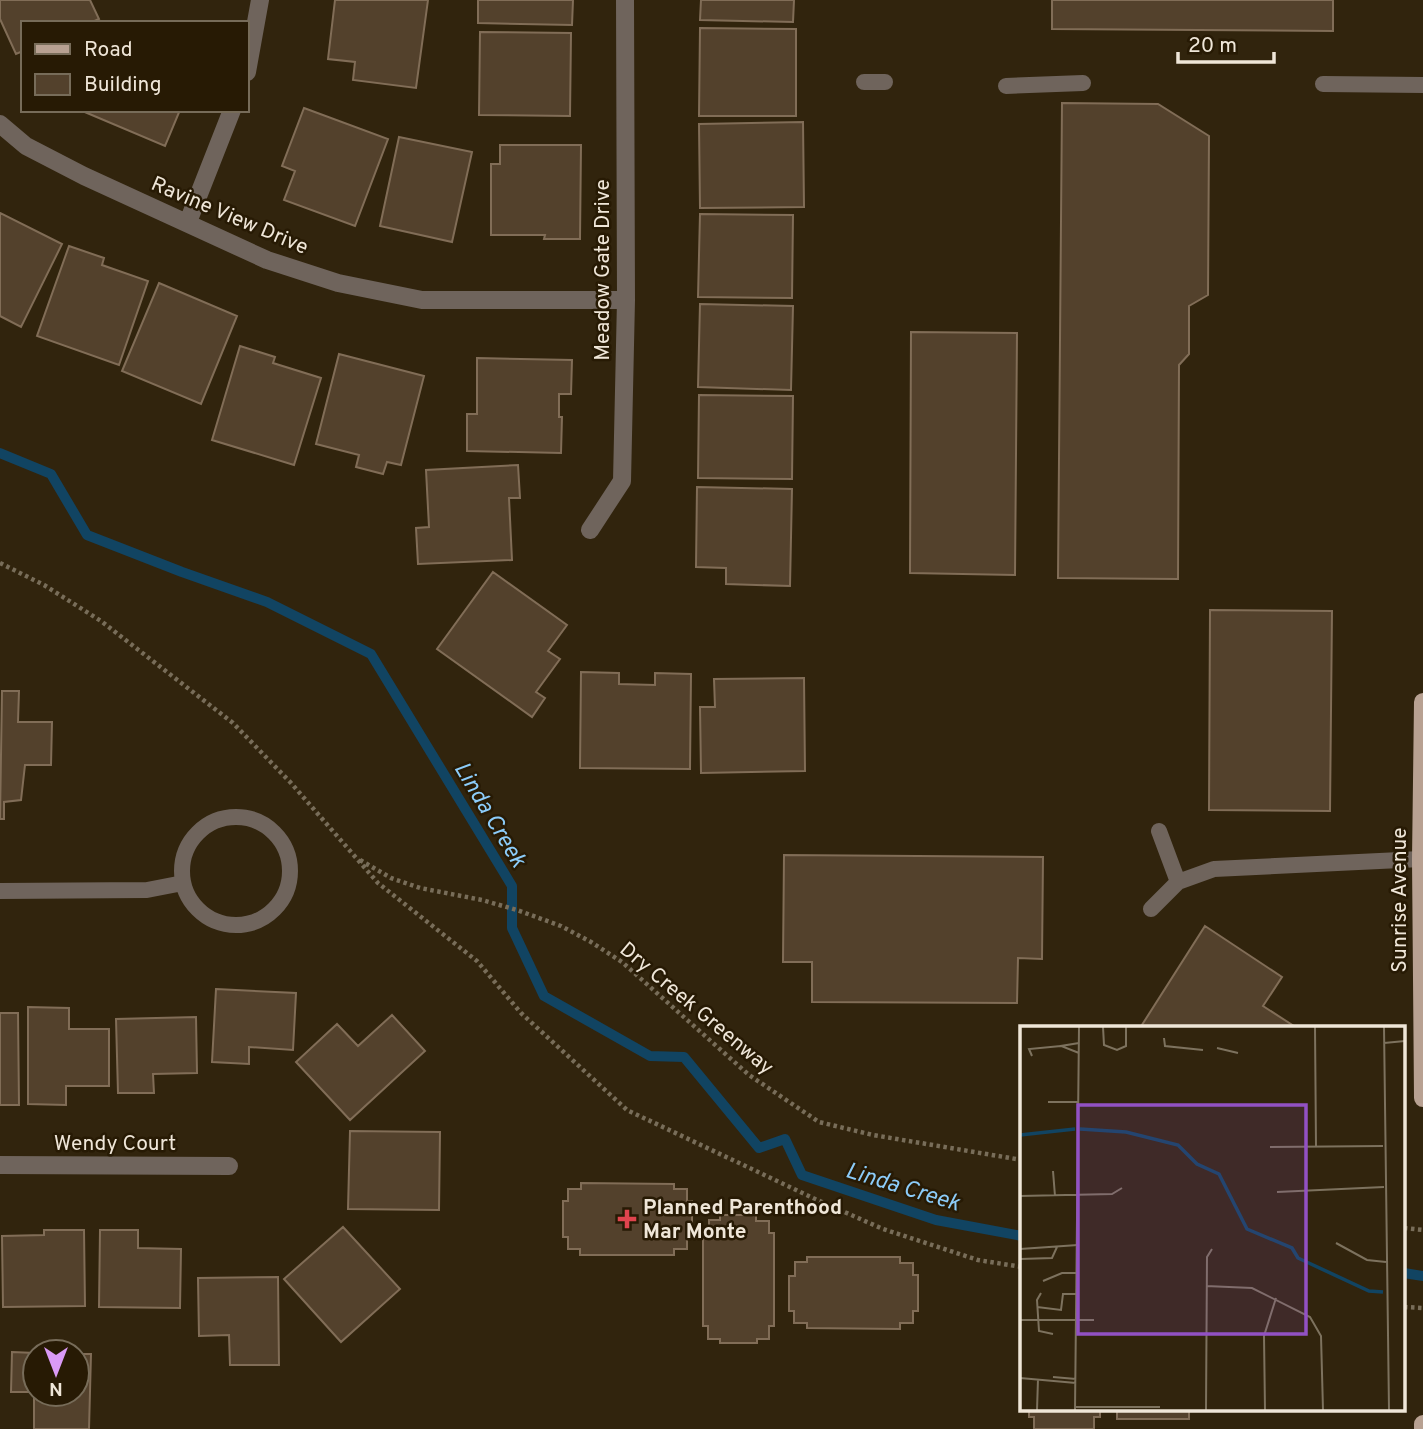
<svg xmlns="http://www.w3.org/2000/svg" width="1423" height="1429" font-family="Overpass,sans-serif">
<rect width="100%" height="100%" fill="#31240d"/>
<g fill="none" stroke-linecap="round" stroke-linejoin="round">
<!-- stream -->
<path stroke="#114462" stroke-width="10" d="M0,453L51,474L87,535L182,572L267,602L371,654L512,886V928L544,996L650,1056L684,1057L759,1148L785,1139L802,1175L936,1220L1022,1236
M1404,1273L1423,1276"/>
</g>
<!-- building -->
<path fill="#53412c" stroke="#816d57" stroke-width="2" d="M0,0H90L99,19L90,23H23V51L16,54L0,19Z
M335,0H428L416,88L353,80L355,62L328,59Z
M478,0H573L572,25L478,23Z
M701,0H794L793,22L700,20Z
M1052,0H1333V31L1052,29Z
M700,28L796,29V116H699Z
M480,32L571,33L570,116L479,115Z
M1062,103L1158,104L1209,136L1208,295L1189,306V354L1179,365L1178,579L1058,578Z
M304,108L388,139L355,226L284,200L295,171L282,166Z
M80,110H180L165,146Z
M803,122L804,207L700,208L699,124Z
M399,137L472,152L452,242L380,226Z
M500,145H581L580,239H544L545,235H491V164H500Z
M0,213L62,244L21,327L0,316Z
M700,214L793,215L792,298L698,297Z
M69,246L104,258L102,265L148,281L119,365L37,336Z
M159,283L237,316L201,404L122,371Z
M700,304L793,306L791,390L698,387Z
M911,332L1017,333L1015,575L910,573Z
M240,346L275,357L273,363L321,378L294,465L212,440Z
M339,354L424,376L401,465L387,462L383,474L356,467L359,455L316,444Z
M477,358L572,360L571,394H559V417H562L561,453L467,451V414H477Z
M699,395L793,396L792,479L698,478Z
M518,465L520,498H509L512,560L418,564L416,528L429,527L426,470Z
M697,487L792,489L790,586L726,584V568L696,567Z
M493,572L567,625L548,651L560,659L536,692L545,698L532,717L437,649Z
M1210,610L1332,611L1330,811L1209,810Z
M581,672L619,673V684L655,685V673L691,674L690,769L580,768Z
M804,678L805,771L701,773L700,707H715L714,679Z
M2,691H19L18,722H52L51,765H25L21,800L4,802V819H0Z
M784,855L1043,857L1042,959L1018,958L1017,1003L812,1002V962H783Z
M1205,926L1282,977L1263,1006L1297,1028H1140Z
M216,989L296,993L293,1050L249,1047V1064L212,1062Z
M28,1007L69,1008V1029H109V1086H66V1105L28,1104Z
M0,1013H18L19,1105H0Z
M392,1015L425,1051L350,1120L296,1062L337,1024L358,1046Z
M196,1017L197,1073L153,1074L154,1093H118L116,1019Z
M350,1131L440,1132L439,1210L348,1209Z
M581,1183L674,1184V1189H687V1201H692V1237H687V1249H674V1255H580V1249H568V1237H563V1201H568V1189H581Z
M720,1215H756V1221H769V1233H774V1326H769V1339H757V1343H720V1339H708V1326H703V1233H709V1220H720Z
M343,1227L400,1289L341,1342L284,1279Z
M44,1230H84L85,1306L3,1307L2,1236L44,1235Z
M100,1230H138V1248L181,1249L180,1308L99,1307Z
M807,1257H900V1263H913V1275H918V1311H913V1323H900V1329L807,1328V1323H794V1311H789V1276H795V1262H807Z
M278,1277L279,1365H230L229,1335L199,1336L198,1278Z
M12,1352L35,1353V1394H77V1354H91L89,1429H34V1392H11Z
M1029,1410H1100V1417H1094V1429H1034V1417H1029Z
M1117,1410H1189V1419H1117Z"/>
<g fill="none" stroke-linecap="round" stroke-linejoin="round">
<!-- path -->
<path stroke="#786d59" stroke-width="4.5" stroke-dasharray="3.5 3.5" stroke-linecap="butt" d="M0,563L44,585L101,621L233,723L291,783L378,883L477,961L521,1013L627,1110L815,1199L883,1229L978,1260L1022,1267
M360,860L391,878L420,888L482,900L517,910L561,926L591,942L622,962L749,1075L819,1122L873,1135L1022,1160
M1404,1228L1423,1230
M1404,1307L1423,1308"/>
<!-- service -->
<path stroke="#6f645c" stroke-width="16" d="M864,82H885
M1323,84L1423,85
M1006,86L1083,83
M182 871a54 54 0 1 1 108 0a54 54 0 1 1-108 0Z
M1159,831L1178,882
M0,891L147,890L183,883
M1151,909L1178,882L1214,869L1421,859"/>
<!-- minor -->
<path stroke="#6f645c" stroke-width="18" d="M247,72L260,0
M0,124L26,146L84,176L267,260L338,283L422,300H626
M188,222L232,110
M590,530L622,481L626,300L625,0
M0,1165L229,1166"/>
<!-- primary -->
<path stroke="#b8a192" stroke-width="18" d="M1423,702L1421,859L1423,1098
M1423,1429V1424"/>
</g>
<!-- markers -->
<path fill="#e0444e" stroke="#271a04" stroke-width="2.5" d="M623.5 1208.5h7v7h7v7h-7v7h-7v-7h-7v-7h7z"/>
<g text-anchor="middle" stroke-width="5" stroke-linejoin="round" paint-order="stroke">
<!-- street labels -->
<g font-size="21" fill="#efe6d8" stroke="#271a04">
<text transform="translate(230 215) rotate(23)" y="7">Ravine View Drive</text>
<text transform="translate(602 270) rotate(-90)" y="7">Meadow Gate Drive</text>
<text transform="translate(1399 900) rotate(-90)" y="7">Sunrise Avenue</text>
<text transform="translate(697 1008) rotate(40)" y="7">Dry Creek Greenway</text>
<text x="115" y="1150">Wendy Court</text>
</g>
<!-- poi labels -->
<g font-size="21" font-weight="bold" fill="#efe6d8" stroke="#271a04" text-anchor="start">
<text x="643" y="1214">Planned Parenthood<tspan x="643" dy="24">Mar Monte</tspan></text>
</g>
<!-- water labels -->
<g font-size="23" font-style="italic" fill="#8cccf9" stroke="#271a04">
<text transform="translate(491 814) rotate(59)" y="8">Linda Creek</text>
<text transform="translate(903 1186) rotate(17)" y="8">Linda Creek</text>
</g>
</g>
<!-- overview -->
<g transform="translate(1020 1026)">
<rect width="385" height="385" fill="#31240d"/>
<path fill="none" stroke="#114462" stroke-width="3.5" d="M60,103L106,106L158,119L177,138L199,148L227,203L272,222L278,232L349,265L363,266M0,109L55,103"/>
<path fill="none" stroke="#7d725e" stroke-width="2" d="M83,1L84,19L97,24L106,20V1M295,1L296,121M364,1L369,384M144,12L145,20L183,24M364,17L385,15M197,22L218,27M59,27L41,20L59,17M12,30L9,23L41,20M28,76H58M250,121L363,120M33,145L35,170M257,166L364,161M0,170L92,168L102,162M316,217L347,234L366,236M0,223L58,219M0,233L32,232L37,221M23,255L42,247H57M186,260L232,262L290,291L301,310L303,384M21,267L17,274L19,305L33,308M17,281L41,284L43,268H57M0,294H74M33,351L56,353M0,352L56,357M55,381H140M17,384L18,353M55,384L59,1M186,384L187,231L192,223M245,384L244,310L256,272"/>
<path fill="#9251c4" fill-opacity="0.15" stroke="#9251c4" stroke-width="3.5" d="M58,79H286V308H58Z"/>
<rect width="385" height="385" fill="none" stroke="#efe6d8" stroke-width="3.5"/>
</g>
<!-- legend -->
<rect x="21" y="21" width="228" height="91" fill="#271a04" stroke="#776c59" stroke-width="2"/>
<rect x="35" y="44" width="35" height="10" fill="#b8a192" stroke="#776c59" stroke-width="2"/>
<text x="84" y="56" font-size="21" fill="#efe6d8">Road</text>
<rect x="35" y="74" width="35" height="21" fill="#53412c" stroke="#776c59" stroke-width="2"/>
<text x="84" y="91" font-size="21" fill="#efe6d8">Building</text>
<!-- north arrow -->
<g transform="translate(56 1373) rotate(180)"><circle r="33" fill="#271a04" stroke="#776c59" stroke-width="2"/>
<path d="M0-5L12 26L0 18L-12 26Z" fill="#da9af6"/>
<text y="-10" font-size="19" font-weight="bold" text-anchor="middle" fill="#efe6d8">N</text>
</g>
<!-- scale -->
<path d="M1178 52v10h96v-10" fill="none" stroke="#efe6d8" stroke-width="3.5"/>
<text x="1188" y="52" font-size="21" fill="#efe6d8" stroke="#271a04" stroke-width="5" paint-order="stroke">20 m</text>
</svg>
